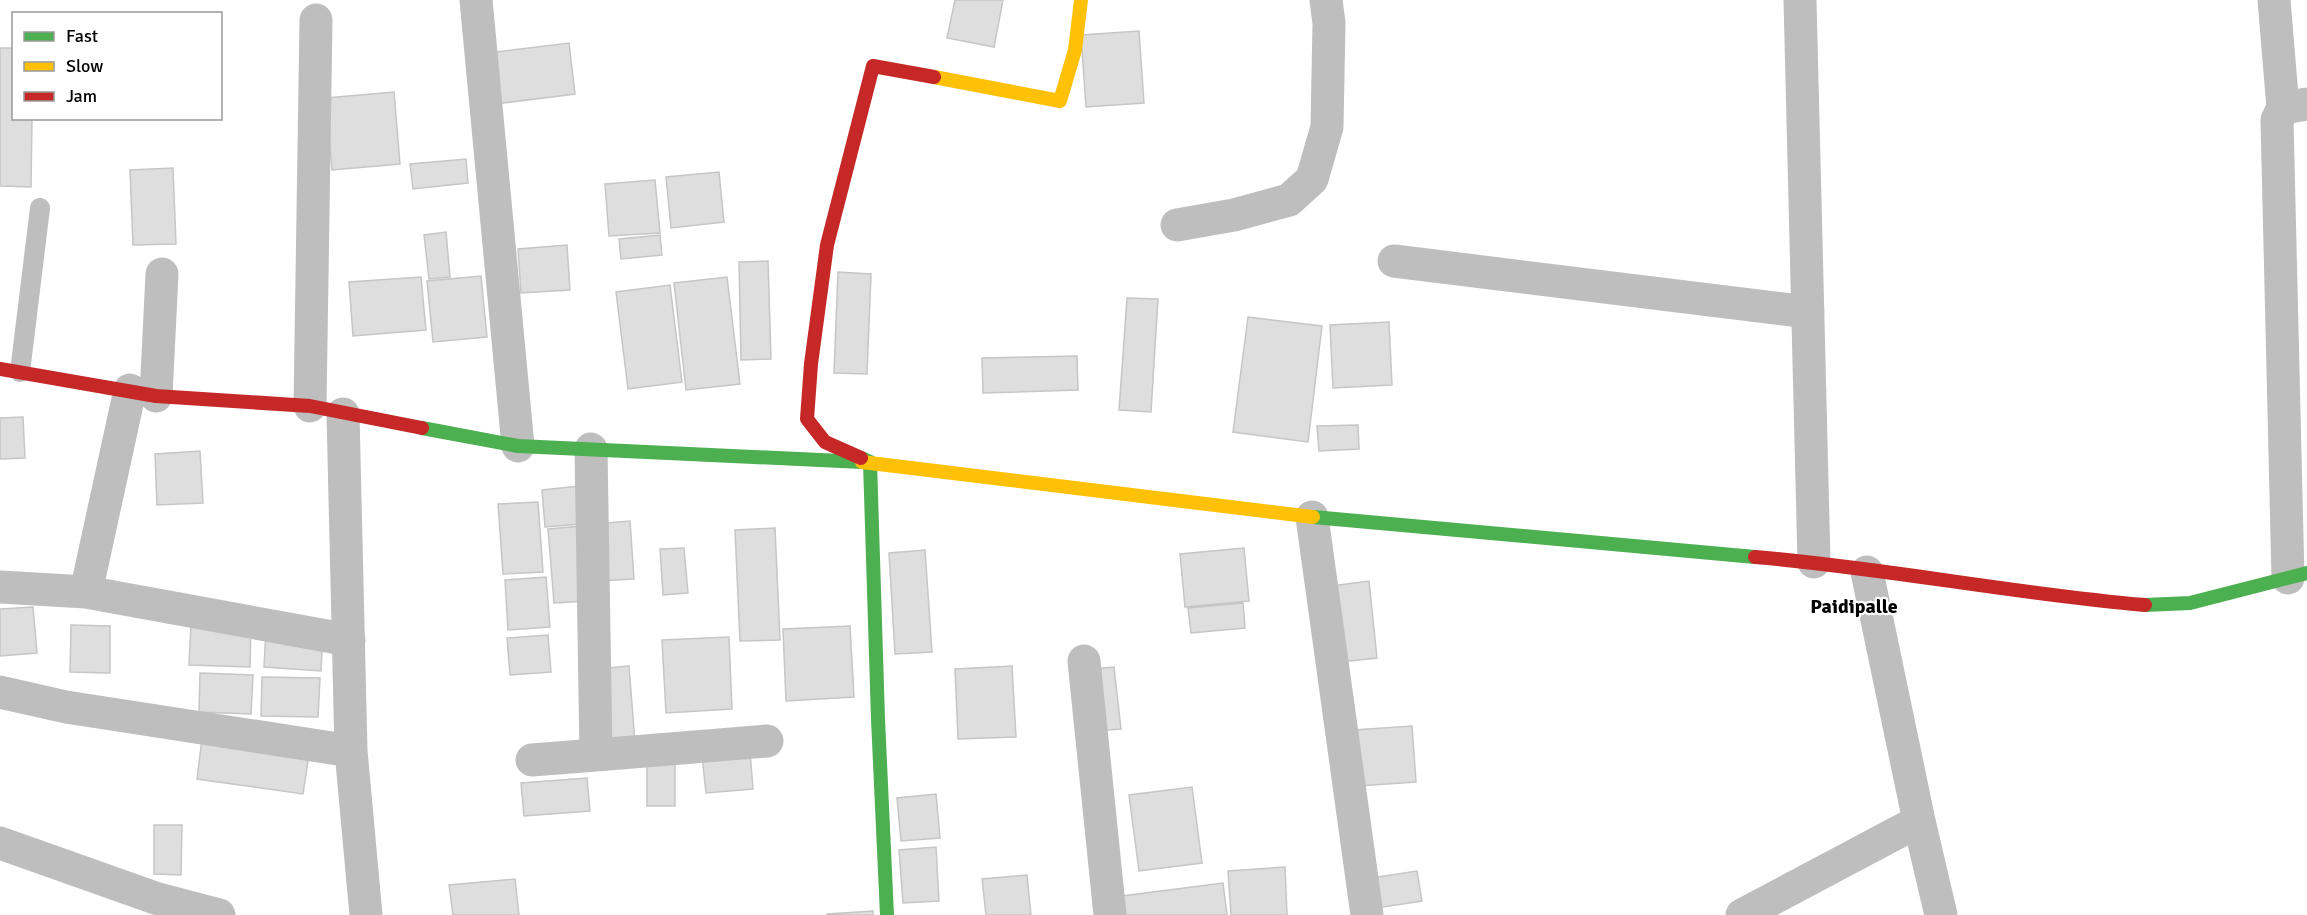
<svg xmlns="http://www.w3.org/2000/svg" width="2307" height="915" font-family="Signika,sans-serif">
<rect width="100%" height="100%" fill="#fff"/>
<!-- building -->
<path fill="#dedede" stroke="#c6c6c6" stroke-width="1.5" d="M955,0H1003L994,47L947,38Z
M1139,31L1144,103L1086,107L1081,35Z
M569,43L575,94L495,104L488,53Z
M0,48H14V118H32L31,187L0,186Z
M394,92L400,164L332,170L326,98Z
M466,159L468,183L413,189L410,164Z
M173,168L176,244L133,245L130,170Z
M719,172L724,222L671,228L666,177Z
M655,180L660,233L609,236L605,184Z
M446,232L450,277L429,279L424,235Z
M660,235L662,255L621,259L619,239Z
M567,245L570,290L521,293L518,249Z
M768,261L771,359L741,360L739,262Z
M838,272L871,274L867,374L834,373Z
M481,276L487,337L433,342L427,281Z
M421,277L426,330L353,336L349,282Z
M727,277L740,384L686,390L674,283Z
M670,285L682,382L628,389L616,292Z
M1127,298L1158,299L1151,412L1119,410Z
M1248,317L1322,326L1308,442L1233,432Z
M1389,322L1392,385L1333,388L1330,325Z
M1077,356L1078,390L983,393L982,358Z
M23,417L25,458L0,459V418Z
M1358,425L1359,449L1319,451L1317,426Z
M200,451L203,503L157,505L155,454Z
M579,486L582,524L545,527L542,490Z
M538,502L543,572L503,574L498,504Z
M630,521L634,579L596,581L594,524Z
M583,526L588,601L554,603L548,529Z
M775,528L780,640L740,641L735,530Z
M684,548L688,593L663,595L660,549Z
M1244,548L1249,601L1185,607L1180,554Z
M925,550L932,652L895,654L889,553Z
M546,577L550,627L508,630L505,580Z
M1369,581L1377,658L1332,663L1324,587Z
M1243,603L1245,628L1191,633L1188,608Z
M33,607L37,653L0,656V609Z
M191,624L251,627L250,667L189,665Z
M71,625L110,626V673L70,672Z
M850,626L854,697L786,701L783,629Z
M266,629L323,634L321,671L264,667Z
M548,635L551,672L510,675L507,638Z
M729,637L732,709L666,713L662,640Z
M629,666L635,743L601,745L596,669Z
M1012,666L1016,737L958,739L955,669Z
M1114,667L1121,729L1097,731L1090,669Z
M200,673L253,675L251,714L199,712Z
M262,677L320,678L318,717L261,716Z
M1412,726L1416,782L1358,786L1354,730Z
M202,739L309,754L303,794L197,779Z
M750,752L753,789L706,793L702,756Z
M647,757H675V806H647Z
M587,778L590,811L524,816L521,783Z
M1192,787L1202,863L1139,871L1129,795Z
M936,794L940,838L901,841L897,798Z
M154,825H182L181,875L154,874Z
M936,847L939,901L903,903L899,850Z
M1285,867L1287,915H1231L1228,871Z
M1417,871L1422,901L1370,909L1365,879Z
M1027,875L1031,915H986L982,879Z
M515,879L519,915H453L449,885Z
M1223,883L1227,915H1125L1122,896Z
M873,911V915H827V914Z"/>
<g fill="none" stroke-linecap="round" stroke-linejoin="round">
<!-- lane -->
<path stroke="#bebebe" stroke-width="20" d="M20,372L40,208"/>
<!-- street -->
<path stroke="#bebebe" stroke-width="33" d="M476,0L518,446
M1800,0L1814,562
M2274,0L2283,108
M1177,225L1234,215L1289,200L1312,179L1327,127L1329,23L1326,0
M1394,261L1808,312
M156,396L162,274
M310,406L316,20
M343,414L351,751L366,915
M1312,517L1367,915
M1867,572L1919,821L1941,915
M2288,578L2277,120L2283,108L2307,104
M0,587L86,592L130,390
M86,592L349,640
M1084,661L1110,915
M0,692L66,707L351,751
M596,755L767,741
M532,760L596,755L591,449
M0,843L158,899L219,915
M1742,915L1919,821"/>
<!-- fast -->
<path stroke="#4caf50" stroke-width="14" d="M422,428L518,446L862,462
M861,458L870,462L878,719L887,915
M1313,517L1755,557
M2145,605L2190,603L2307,573"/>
<!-- slow -->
<path stroke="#ffc107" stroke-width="14" d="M934,77L1060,101L1075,50L1081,0
M862,462L1313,517"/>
<!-- jam -->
<path stroke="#c62828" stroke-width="14" d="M0,369L156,396L310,406L422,428
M861,458L825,442L807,419L811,364L827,245L873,66L934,77
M1755,557C1886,568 2015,594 2145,605"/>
</g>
<g text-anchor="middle" stroke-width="4.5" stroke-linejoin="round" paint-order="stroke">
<!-- quarter labels -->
<g font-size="20" font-weight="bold" fill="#000" stroke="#fff">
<text x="1854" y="613">Paidipalle</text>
</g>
</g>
<!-- legend -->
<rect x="12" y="12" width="210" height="108" fill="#ffffff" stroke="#999999" stroke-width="1.5"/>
<rect x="24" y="32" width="30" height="9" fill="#4caf50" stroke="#999999" stroke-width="1.5"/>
<text x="66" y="42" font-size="18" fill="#000000">Fast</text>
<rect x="24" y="62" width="30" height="9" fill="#ffc107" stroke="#999999" stroke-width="1.5"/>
<text x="66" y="72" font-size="18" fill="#000000">Slow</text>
<rect x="24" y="92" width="30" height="9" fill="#c62828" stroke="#999999" stroke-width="1.5"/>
<text x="66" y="102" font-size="18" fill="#000000">Jam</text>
</svg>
